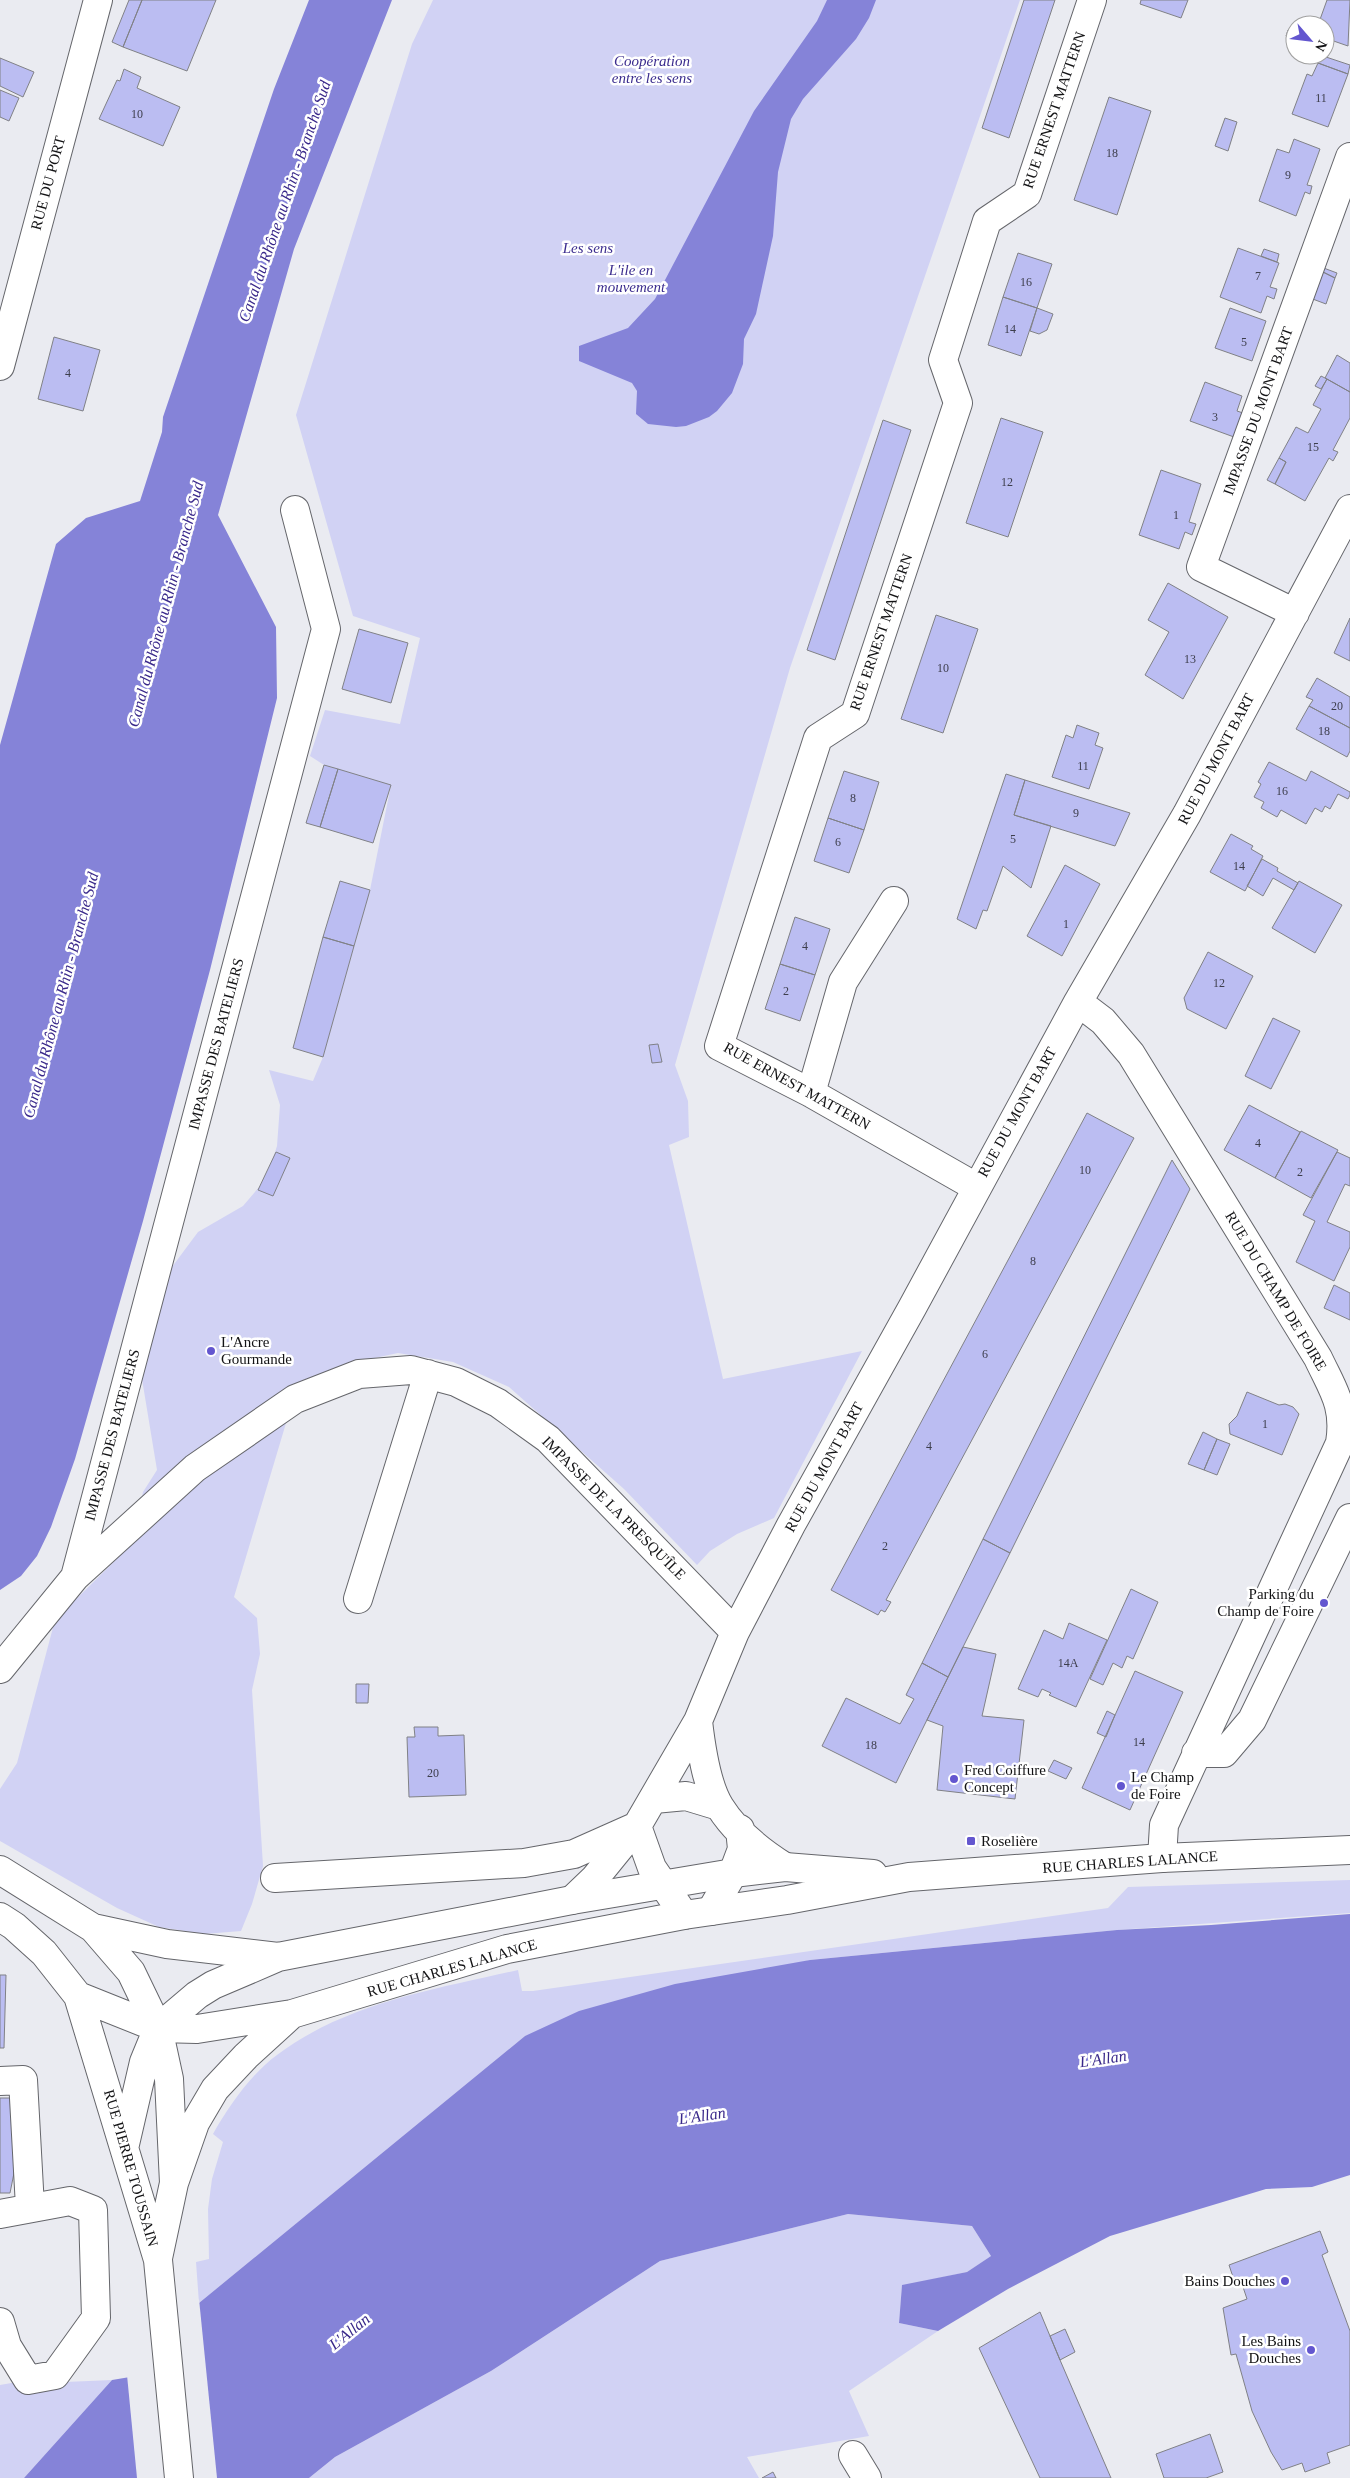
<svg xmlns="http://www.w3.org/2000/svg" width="1350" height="2478" font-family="'Times New Roman',serif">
<rect width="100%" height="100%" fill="#eaebf1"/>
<!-- green -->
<path fill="#d1d2f4" d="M433,0H1020L790,668L675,1065L688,1101L689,1137L669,1145L723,1379L862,1351L774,1518L737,1534L710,1551L697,1565L624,1489L509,1387L453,1362L398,1353L342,1365L298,1383L234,1597L257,1618L260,1654L252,1690L263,1866L252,1904L241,1931L204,1934L159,1927L117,1908L0,1841V1789L17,1763L55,1620L132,1544L143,1492L157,1470L142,1379L169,1271L198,1232L243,1206L266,1179L277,1146L280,1105L269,1070L313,1081L323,1057L370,890L391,785L324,765L310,756L325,710L400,724L420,638L353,616L296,415L412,44Z
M1350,1880V1913L1117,1930L810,1960L525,2036L199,2303L196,2262L209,2259L208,2209L212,2179L223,2142L213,2134C228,2107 251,2074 277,2055C346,2003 436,1989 518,1970L522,1991H533L1108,1908L1128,1887Z
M848,2214L972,2226L991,2256L967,2272L902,2286L899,2323L938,2331L849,2391L869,2436L747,2457L759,2478H309L335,2457L491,2371L660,2261Z
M112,2380L24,2478H0V2385L17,2382L42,2383Z"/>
<!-- water -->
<path fill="#8583d8" d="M309,0H392L294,249L218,515L276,627L277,698L210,970L143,1221L75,1459L51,1527L37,1556L21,1576L0,1590V745L56,544L86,518L140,501L162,432L163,417L274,89Z
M827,0H876L869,18L856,39L803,99L791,119L778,172L773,236L756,314L744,339L743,364L732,393L717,411L709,417L686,426L676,427L648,424L636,414L637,391L632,383L579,361V346L628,328L655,299L754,111L817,21Z
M1350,1914V2175L1312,2187L1266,2189L1110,2236L1008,2289L938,2331L899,2323L902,2285L967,2272L991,2256L972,2226L848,2214L660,2261L491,2371L335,2457L309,2478H24L112,2380L130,2377L199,2303L525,2036L579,2011L675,1984L810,1960L1117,1930L1211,1925Z"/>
<!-- pier -->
<path fill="#eaebf1" d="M199,2299L217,2478H137L127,2375Z"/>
<!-- building -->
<path fill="#bbbdf2" stroke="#808186" d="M129,0H142L123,47L112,42Z
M142,0H216L187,71L123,47Z
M1024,0H1055L1009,138L982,128Z
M1141,0H1188L1181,18L1140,4Z
M1327,0H1350L1348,46L1325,38V25H1318Z
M1288,30L1295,33V39L1286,36Z
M1320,55L1350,65L1348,74L1318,63Z
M0,58L34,72L23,97L0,86Z
M1318,63L1348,74L1328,127L1292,114L1307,74L1312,76Z
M124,69L141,77L137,88L180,107L163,146L99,119L117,80L120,81Z
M0,90L19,98L9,121L0,117Z
M1109,97L1151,111L1117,215L1074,200Z
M1225,118L1237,122L1228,151L1215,146Z
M1294,139L1320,149L1307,185L1312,186L1310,194L1305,192L1296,216L1259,201L1277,149L1289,153Z
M1238,248L1279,263L1270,287L1277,289L1274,299L1267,296L1261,313L1220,297Z
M1264,249L1279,254L1277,262L1261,256Z
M1018,253L1052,264L1037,308L1003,297Z
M1321,267L1337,273L1335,278L1319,270Z
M1319,270L1335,278L1326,304L1310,298Z
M1003,297L1037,308L1021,356L988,345Z
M1037,308L1053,314L1047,330L1039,334L1030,331Z
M1230,308L1266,321L1252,361L1215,348Z
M54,337L100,350L83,411L38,399Z
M1337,355L1350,363V392L1325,378Z
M1321,376L1327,379L1321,389L1315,386Z
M1327,379L1350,392V418L1333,450L1338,452L1333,461L1329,458L1305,501L1275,484L1286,462L1279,458L1296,427L1308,433L1321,409L1313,405Z
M1205,382L1242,396L1237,411L1243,413L1234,437L1190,421Z
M1001,418L1043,432L1008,537L966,523Z
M883,420L911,430L835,660L807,650Z
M1279,458L1286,462L1275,484L1267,480Z
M1161,470L1201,484L1189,522L1196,524L1192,535L1185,532L1179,549L1139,535Z
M1168,583L1228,617L1183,699L1145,675L1169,632L1148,620Z
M936,615L978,629L943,733L901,719Z
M1350,618V661L1334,653Z
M359,629L408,643L391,703L342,689Z
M1317,678L1350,697V728L1309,706L1313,700L1306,697Z
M1309,706L1350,728V751L1347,757L1296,729Z
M1077,725L1099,733L1095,745L1103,748L1089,789L1052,777L1066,735L1073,738Z
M1269,762L1306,781L1311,771L1350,792V795L1348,799L1338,794L1330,809L1325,806L1322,812L1315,808L1306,824L1281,810L1277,817L1261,808L1264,802L1254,797L1261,784L1258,782Z
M324,765L338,769L320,827L306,823Z
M338,769L391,785L373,843L320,827Z
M844,771L879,782L864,830L828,818Z
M1006,774L1025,780L1014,815L1051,826L1031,888L1003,866L987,911L983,910L976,929L957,919Z
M1025,780L1130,813L1115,846L1014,815Z
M828,818L864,830L849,873L814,861Z
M1231,834L1253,846L1251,849L1263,856L1245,891L1210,872Z
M1262,859L1278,868L1277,871L1298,883L1294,890L1273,878L1263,896L1247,886Z
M1065,865L1100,884L1062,956L1027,936Z
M340,881L370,890L354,946L323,937Z
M1299,881L1342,905L1315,953L1272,928Z
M795,917L830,929L815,975L780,964Z
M323,937L354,946L323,1057L293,1048Z
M1208,952L1253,976L1226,1029L1187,1009L1184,998Z
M780,964L815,975L800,1021L765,1009Z
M1273,1018L1300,1031L1271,1089L1245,1076Z
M658,1044L662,1062L652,1063L649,1045Z
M1249,1105L1300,1132L1275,1178L1224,1150Z
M1087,1113L1134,1138L886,1600L891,1602L885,1612L881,1610L878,1615L831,1590Z
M1301,1131L1338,1150L1311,1198L1275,1178Z
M276,1152L290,1158L273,1196L258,1190Z
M1337,1152L1350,1158V1186L1345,1184L1327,1222L1350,1232V1247L1334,1281L1296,1262L1315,1221L1303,1215Z
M1172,1160L1190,1189L1010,1553L983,1539Z
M1334,1285L1350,1293V1320L1324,1308Z
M1247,1392L1279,1405L1285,1404L1293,1407L1299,1414L1282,1455L1230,1434L1229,1424L1237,1416Z
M1203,1432L1217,1439L1204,1470L1188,1464Z
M1217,1439L1230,1444L1217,1475L1204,1470Z
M983,1539L1010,1553L948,1677L922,1663Z
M1131,1589L1158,1602L1133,1659L1127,1656L1122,1668L1113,1663L1103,1685L1090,1679Z
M1069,1623L1107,1640L1076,1707L1049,1695L1051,1693L1042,1689L1038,1697L1018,1689L1044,1630L1063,1639Z
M963,1647L996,1654L982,1716L1024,1720L1015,1799L937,1790L943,1726L927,1720Z
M922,1663L948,1677L896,1783L822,1746L846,1698L900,1724L914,1699L906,1695Z
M1135,1671L1183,1692L1130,1810L1082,1788Z
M356,1684H369L368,1703H356Z
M1107,1711L1115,1715L1106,1737L1097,1733Z
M414,1727H438V1736L464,1735L466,1795L409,1797L407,1737H415Z
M1054,1760L1072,1768L1066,1779L1048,1771Z
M0,1975H6L4,2048H0Z
M0,2098H12L16,2163L10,2193H0Z
M1320,2231L1328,2252L1322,2255L1350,2331V2445L1327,2453L1330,2463L1305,2472L1302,2463L1282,2470L1271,2452L1252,2411L1236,2354L1231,2355L1223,2308L1247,2299L1242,2284L1236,2286L1229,2265Z
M1040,2312L1060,2360L1111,2478H1040L979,2348Z
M1065,2329L1075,2352L1060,2360L1050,2336Z
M1210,2434L1223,2472L1206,2478H1164L1156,2454Z
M773,2472L776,2478H762Z"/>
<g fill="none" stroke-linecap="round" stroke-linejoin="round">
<!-- minor casing -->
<g stroke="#65666b" stroke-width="30">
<path id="minor" d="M1295,613L1201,567L1350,157
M1078,1002L1103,1021L1131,1054L1318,1358C1333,1390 1346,1406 1340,1443L1164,1825L1162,1858
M811,1093L843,982L894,901
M976,1187L811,1093L719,1046L818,738L855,714L958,403L943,360L987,221L1027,194L1092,0
M75,1577L326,629L295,510
M358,1599L428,1374
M0,1669L75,1577L195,1468L295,1399L359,1374L411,1370L456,1382L498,1403L548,1439L735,1632
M698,1721C701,1747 706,1785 720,1807C735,1831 761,1852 785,1867
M1196,1753H1224L1252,1720L1350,1518
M654,1799L686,1796L719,1806
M275,1878L524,1863L574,1854L637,1826
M572,1900L595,1878L634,1830
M711,1911L733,1873L742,1849L740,1829
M684,1915L652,1868L637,1826L698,1721L735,1632L791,1525L912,1308L1078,1002L1187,814L1350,509
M0,2081L23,2080L30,2207
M0,2214L70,2201L93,2210L96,2318L55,2375L28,2380L7,2346L0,2322
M853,2455L867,2478"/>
</g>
<!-- major casing -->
<g stroke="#65666b" stroke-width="30">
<path id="major" d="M0,366L98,0
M0,1870L93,1928L131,1972L158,2028L169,2079L174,2183L158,2258
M0,1917L14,1926L44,1953L78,1996L158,2028L197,2029L292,2014
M93,1928L167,1944L278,1957L572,1900L733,1873L785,1867L873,1874
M78,1996L158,2260L179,2478
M125,2144L144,2062L158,2028L197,1995L213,1985L276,1958
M174,2183L195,2123L215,2089L246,2056L292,2014L507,1949L684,1915L787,1900L909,1877L1162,1858L1350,1850"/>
</g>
<!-- minor -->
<use href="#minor" stroke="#fff" stroke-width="28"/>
<!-- major -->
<use href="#major" stroke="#fff" stroke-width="28"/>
</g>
<!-- markers -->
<g fill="#6356cf" stroke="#fff" stroke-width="2">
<circle cx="211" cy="1351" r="5"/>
<circle cx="1324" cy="1603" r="5"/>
<circle cx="954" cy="1779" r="5"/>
<circle cx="1121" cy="1786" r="5"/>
<rect x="966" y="1836" width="10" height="10" rx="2.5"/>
<circle cx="1285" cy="2281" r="5"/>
<circle cx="1311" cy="2350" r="5"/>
</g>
<g text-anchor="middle" stroke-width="5" stroke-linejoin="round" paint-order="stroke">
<!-- number labels -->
<g font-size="12" fill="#3d3e4c">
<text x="1321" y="102">11</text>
<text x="137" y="118">10</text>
<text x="1112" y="157">18</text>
<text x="1288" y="179">9</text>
<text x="1258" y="280">7</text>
<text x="1026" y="286">16</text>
<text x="1010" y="333">14</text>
<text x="1244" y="346">5</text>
<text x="68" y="377">4</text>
<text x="1215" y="421">3</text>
<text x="1313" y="451">15</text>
<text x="1007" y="486">12</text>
<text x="1176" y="519">1</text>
<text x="1190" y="663">13</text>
<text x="943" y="672">10</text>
<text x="1337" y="710">20</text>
<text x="1324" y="735">18</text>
<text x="1083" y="770">11</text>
<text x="1282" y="795">16</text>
<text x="853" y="802">8</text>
<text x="1076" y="817">9</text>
<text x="1013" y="843">5</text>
<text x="838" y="846">6</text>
<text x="1239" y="870">14</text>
<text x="1066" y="928">1</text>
<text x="805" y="950">4</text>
<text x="1219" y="987">12</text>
<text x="786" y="995">2</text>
<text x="1258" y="1147">4</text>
<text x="1085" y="1174">10</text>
<text x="1300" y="1176">2</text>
<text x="1033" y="1265">8</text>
<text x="985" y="1358">6</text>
<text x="1265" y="1428">1</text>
<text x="929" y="1450">4</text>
<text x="885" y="1550">2</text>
<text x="1068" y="1667">14A</text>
<text x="1139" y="1746">14</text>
<text x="871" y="1749">18</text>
<text x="433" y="1777">20</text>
</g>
<!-- park labels -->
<g font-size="15" font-style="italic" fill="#3b2c8e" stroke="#fff">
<text x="652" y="66">Coopération<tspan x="652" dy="17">entre les sens</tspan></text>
<text x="588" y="253">Les sens</text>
<text x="631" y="275">L'ile en<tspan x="631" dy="17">mouvement</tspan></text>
</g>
<!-- street labels -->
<g font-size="15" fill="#131315" stroke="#fff">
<text transform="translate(1054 110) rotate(-71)" y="5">RUE ERNEST MATTERN</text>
<text transform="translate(48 183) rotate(-75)" y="5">RUE DU PORT</text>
<text transform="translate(1258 411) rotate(-70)" y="5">IMPASSE DU MONT BART</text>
<text transform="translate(881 632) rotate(-71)" y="5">RUE ERNEST MATTERN</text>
<text transform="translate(1216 759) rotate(-62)" y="5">RUE DU MONT BART</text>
<text transform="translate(216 1044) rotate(-75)" y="5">IMPASSE DES BATELIERS</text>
<text transform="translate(797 1086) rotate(29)" y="5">RUE ERNEST MATTERN</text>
<text transform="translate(1017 1112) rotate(-61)" y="5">RUE DU MONT BART</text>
<text transform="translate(1276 1291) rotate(59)" y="5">RUE DU CHAMP DE FOIRE</text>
<text transform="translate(112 1435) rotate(-75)" y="5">IMPASSE DES BATELIERS</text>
<text transform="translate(824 1467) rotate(-61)" y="5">RUE DU MONT BART</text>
<text transform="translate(614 1508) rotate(45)" y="5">IMPASSE DE LA PRESQU'ÎLE</text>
<text transform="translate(1130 1862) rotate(-4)" y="5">RUE CHARLES LALANCE</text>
<text transform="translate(452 1968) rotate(-16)" y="5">RUE CHARLES LALANCE</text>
<text transform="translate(131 2168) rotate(74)" y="5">RUE PIERRE TOUSSAIN</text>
</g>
<!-- poi labels -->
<g font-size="15" fill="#131315" stroke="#fff" text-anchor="start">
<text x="221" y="1347">L'Ancre<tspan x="221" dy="17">Gourmande</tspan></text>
<text x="1314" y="1599" text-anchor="end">Parking du<tspan x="1314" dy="17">Champ de Foire</tspan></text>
<text x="964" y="1775">Fred Coiffure<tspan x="964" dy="17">Concept</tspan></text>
<text x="1131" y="1782">Le Champ<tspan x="1131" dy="17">de Foire</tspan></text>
<text x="981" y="1846">Roselière</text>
<text x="1275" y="2286" text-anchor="end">Bains Douches</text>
<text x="1301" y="2346" text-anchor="end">Les Bains<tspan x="1301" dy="17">Douches</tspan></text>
</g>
<!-- water labels -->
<g font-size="16" font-style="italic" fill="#39288a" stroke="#fff">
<text transform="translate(284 201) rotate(-71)" y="6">Canal du Rhône au Rhin - Branche Sud</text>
<text transform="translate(165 604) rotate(-75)" y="6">Canal du Rhône au Rhin - Branche Sud</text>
<text transform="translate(60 995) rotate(-75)" y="6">Canal du Rhône au Rhin - Branche Sud</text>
<text transform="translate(1103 2058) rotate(-8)" y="6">L'Allan</text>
<text transform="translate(702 2115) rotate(-8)" y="6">L'Allan</text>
<text transform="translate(349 2331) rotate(-39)" y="6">L'Allan</text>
</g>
</g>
<!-- north arrow -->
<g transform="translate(1310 40) rotate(118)"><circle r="24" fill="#ffffff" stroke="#a1a1a1"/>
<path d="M0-4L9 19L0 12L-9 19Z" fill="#6356cf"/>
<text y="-8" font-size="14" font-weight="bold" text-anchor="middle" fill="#131315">N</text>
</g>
</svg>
